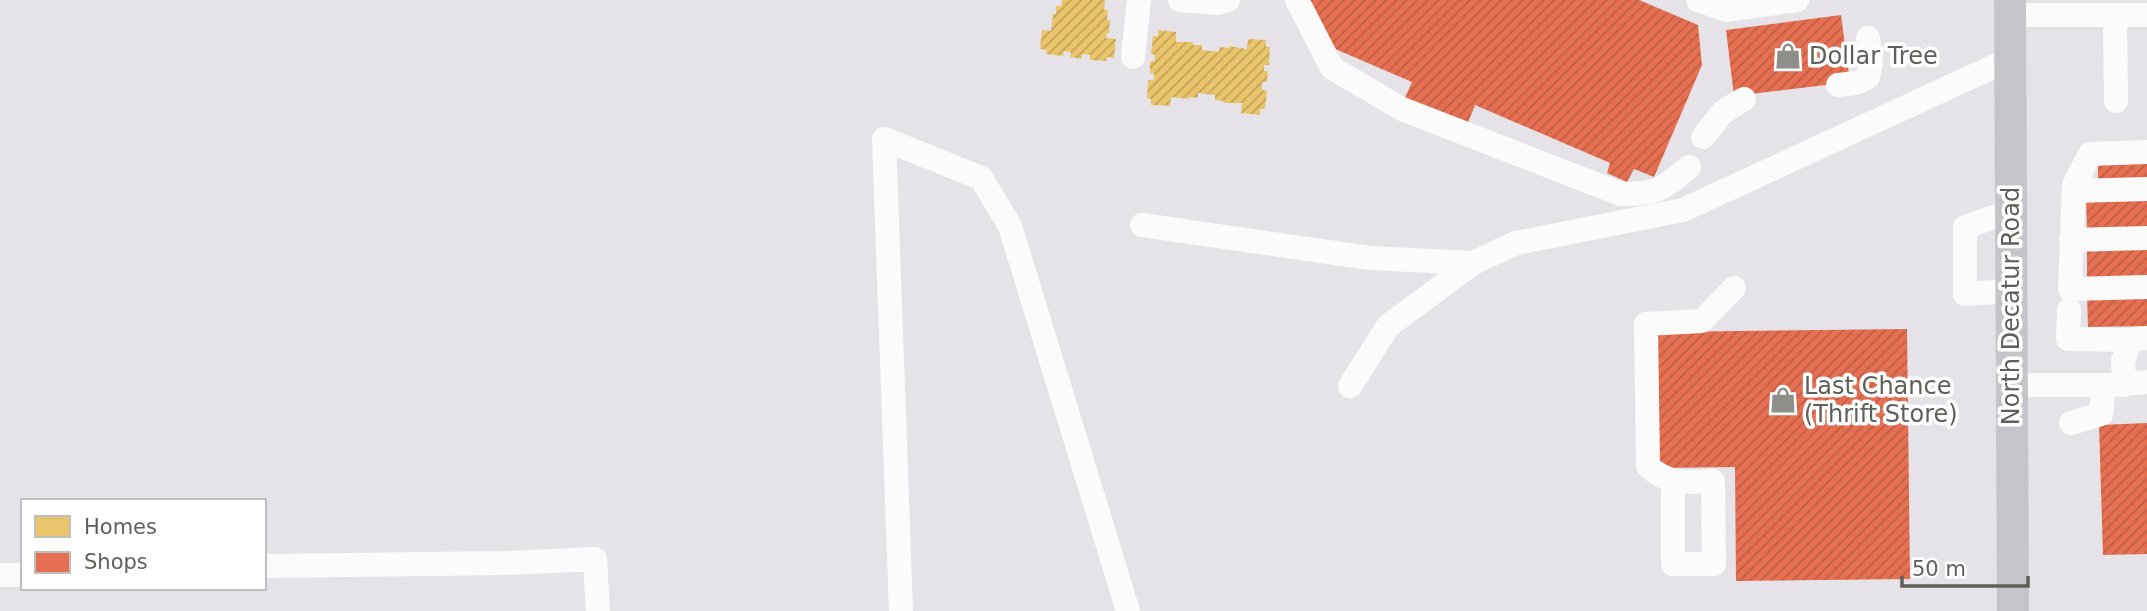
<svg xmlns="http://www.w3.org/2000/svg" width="2147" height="611" font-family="'DejaVu Sans',sans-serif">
<defs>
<pattern id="homes-hatch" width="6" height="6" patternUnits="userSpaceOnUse" patternTransform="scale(1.75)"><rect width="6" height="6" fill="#e9c46a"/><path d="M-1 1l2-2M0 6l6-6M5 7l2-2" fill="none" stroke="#c0a35a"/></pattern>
<pattern id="shops-hatch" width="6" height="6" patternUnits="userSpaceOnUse" patternTransform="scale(1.75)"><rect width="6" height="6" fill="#e76f51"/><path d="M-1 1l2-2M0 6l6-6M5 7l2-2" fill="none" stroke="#be5f46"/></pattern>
</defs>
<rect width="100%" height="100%" fill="#e5e3e8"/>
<!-- homes -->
<path fill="url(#homes-hatch)" d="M1062,0H1105L1104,10H1108L1107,20H1110L1109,33H1107L1106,38L1116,39L1114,58L1107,57L1106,61L1090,60V55L1082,54V59L1070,57L1071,52L1064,51L1063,56L1046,54L1047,50L1040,49L1042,30L1051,31L1053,14H1056V6H1061Z
M1158,30L1176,32V42H1193V45H1202V50L1219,52V47L1229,48V46L1247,49L1248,39L1266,40V47H1270L1269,65H1264V71H1268L1267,82H1262V90L1267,91L1265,109H1260V115L1241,113L1242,103H1224V101L1215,100V95L1198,93V98L1189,97L1188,99L1171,97L1170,106L1151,105V99L1147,98L1148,80H1154V74L1150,73V61H1155V55L1151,54L1153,36H1158Z"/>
<!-- shops -->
<path fill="url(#shops-hatch)" d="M1307,0H1639L1698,25L1702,65L1654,177L1634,169L1627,182L1607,173L1610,163L1475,105L1467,125L1404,100L1412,82L1333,48Z
M1841,15L1850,82L1734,96L1726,30Z
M2147,156V180H2098V164Z
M2147,197V228L2087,229L2086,198Z
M2147,246V277L2087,278V247Z
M2147,294V326L2088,327L2087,295Z
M1907,329L1910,579L1736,581L1735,467L1659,468L1657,332Z
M2147,423V554L2103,555L2099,425Z"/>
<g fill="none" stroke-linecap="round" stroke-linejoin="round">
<!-- minor -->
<path stroke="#fbfbfc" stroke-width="24" d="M1180,0L1218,3L1228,0
M1297,0L1332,68L1402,109L1621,194C1657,194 1662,190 1689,167
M1698,0L1726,10L1797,0
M2010,15H2147
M2115,15L2116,101
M1133,57L1139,0
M1838,85L1856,83L1868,77L1871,63L1868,38
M1703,137L1723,112L1744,99
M2147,152L2090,154L2074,185L2070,289L2147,287
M2074,191L2147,189
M2011,211L1965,227V294L2011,291
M1142,225L1370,258L1473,263
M2071,240L2147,238
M2069,310L2068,339L2131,340
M2011,385H2113L2147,382
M2124,385L2123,361L2131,340L2146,338
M1350,386L1388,326L1473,263L1516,243L1683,210L2010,59
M2071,423L2101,414L2104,385
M1673,482V564H1714L1713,481C1687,482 1669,486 1648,466L1646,324L1702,321L1734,288
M264,566L507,563L595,559L598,611
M0,575H23
M901,611L884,139L981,178L1010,226L1128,611"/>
<!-- major -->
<path stroke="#c6c3c9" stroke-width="32" d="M2010,0L2013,611"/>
</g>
<!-- icons -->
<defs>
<g id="shop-bare" transform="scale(2.1)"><path d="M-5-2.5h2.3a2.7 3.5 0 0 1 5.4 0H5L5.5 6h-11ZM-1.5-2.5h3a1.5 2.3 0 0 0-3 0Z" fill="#8e8e8b" stroke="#fff" stroke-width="2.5" paint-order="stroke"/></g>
</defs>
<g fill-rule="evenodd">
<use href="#shop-bare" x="1788" y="56"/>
<use href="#shop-bare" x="1783" y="400"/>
</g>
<g text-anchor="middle" stroke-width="7" stroke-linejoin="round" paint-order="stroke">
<!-- poi labels -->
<g font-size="24" fill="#5f6059" stroke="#fff" text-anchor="start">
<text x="1809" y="64">Dollar Tree</text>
<text x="1804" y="394">Last Chance<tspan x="1804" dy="28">(Thrift Store)</tspan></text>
</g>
<!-- street labels -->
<g font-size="24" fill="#5f6059" stroke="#fff">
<text transform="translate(2011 306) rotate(-90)" y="8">North Decatur Road</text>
</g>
</g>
<!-- legend -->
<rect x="21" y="499" width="245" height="91" fill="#ffffff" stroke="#bfbfbd" stroke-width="2"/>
<rect x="35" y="516" width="35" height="21" fill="#e9c46a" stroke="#bfbfbd" stroke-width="2"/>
<text x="84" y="534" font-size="21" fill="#5f6059">Homes</text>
<rect x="35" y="552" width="35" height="21" fill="#e76f51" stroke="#bfbfbd" stroke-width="2"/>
<text x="84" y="569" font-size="21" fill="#5f6059">Shops</text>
<!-- scale -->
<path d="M1902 576v10h126v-10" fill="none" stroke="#5f6059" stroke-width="3.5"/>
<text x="1912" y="576" font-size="21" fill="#5f6059" stroke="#ffffff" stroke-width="5" paint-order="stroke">50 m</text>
</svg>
